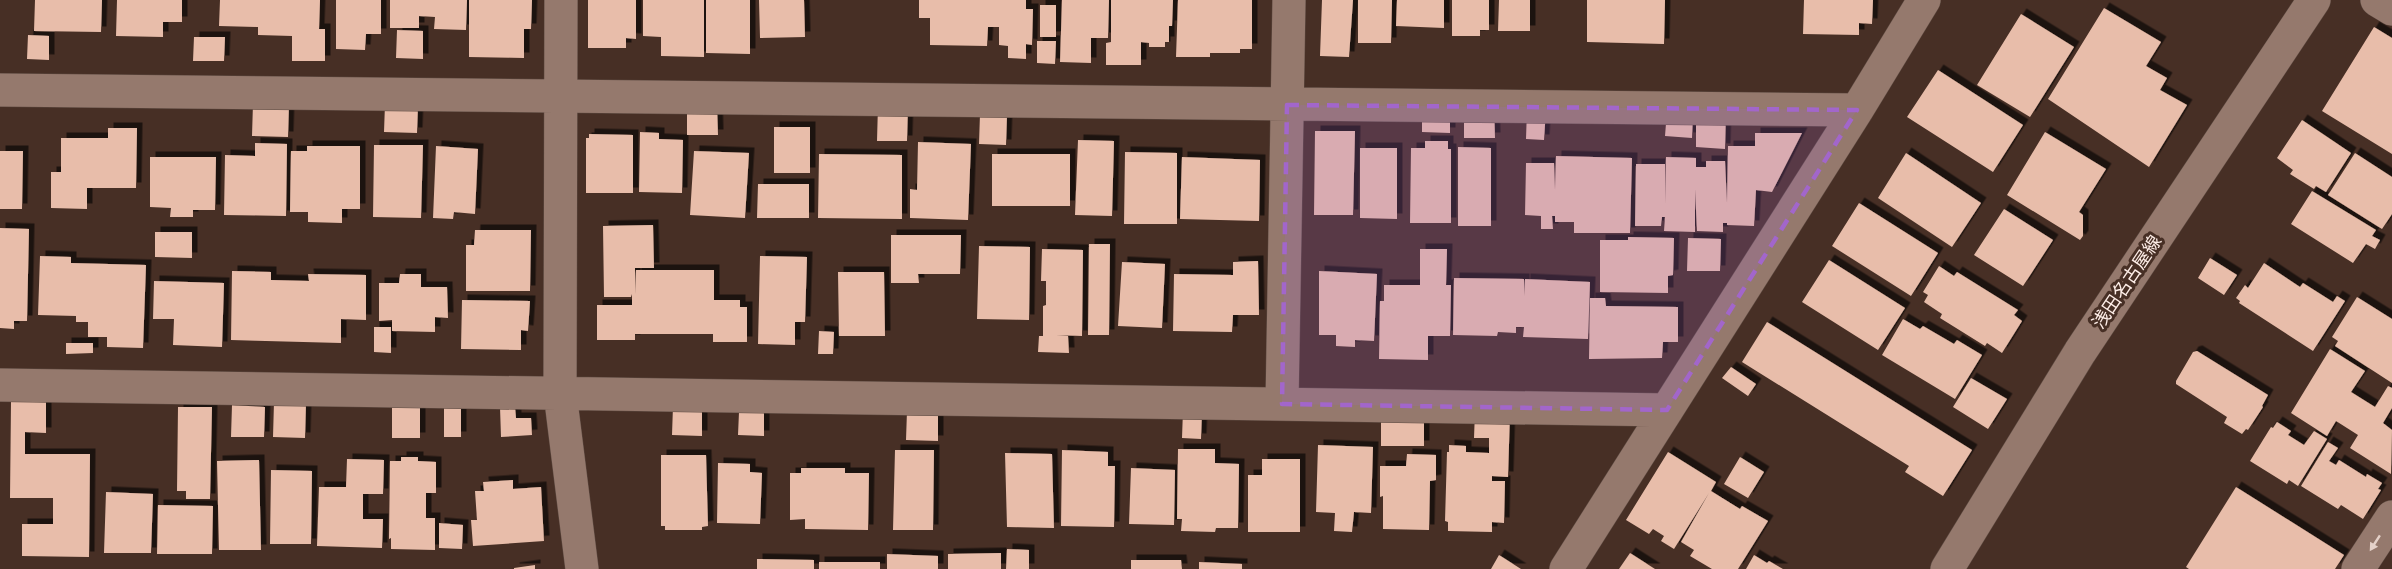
<svg xmlns="http://www.w3.org/2000/svg" width="2392" height="569" font-family="'Work Sans','Noto Sans JP',sans-serif">
<defs>
<filter id="shadow"><feDropShadow dx="5.5" dy="-5.5" stdDeviation="0" flood-color="#0009"/></filter>
</defs>
<rect width="100%" height="100%" fill="#472f25"/>
<!-- building -->
<path fill="#e8bdaa" filter="url(#shadow)" d="M35,0H102L101,32L34,31Z
M117,0H182V22H163V37L116,36Z
M220,0H320L319,29H325V61H292V36L258,35V27L219,26Z
M336,0H381V34H366L365,50L336,49Z
M390,0H467L466,30L434,29L435,17L419,16V28H390Z
M469,0H532L531,29H524V58L469,57Z
M588,0H636V39L626,38V48H588Z
M643,0H704V57L661,56V37L643,36Z
M706,0H750V54L706,53Z
M759,0H804L805,37L760,38Z
M919,0H1026V9H1033L1032,45L1026,44V59L1008,58V46L999,45V27H988L987,46L930,45V18H919Z
M1062,0H1109L1108,38H1091V63L1060,62Z
M1111,0H1173L1172,26H1169V42H1165V47H1149V43L1141,42V65H1106V43L1111,42Z
M1178,0H1252V49H1240V53H1210V57H1176Z
M1322,0H1353L1349,57L1320,56Z
M1358,0H1392L1391,43H1358Z
M1397,0H1444V28L1396,26Z
M1452,0H1489V30H1480V36H1452Z
M1499,0H1530V31H1498Z
M1587,0H1665L1664,44L1587,42Z
M1804,0H1873L1872,24L1859,23V35L1803,34Z
M1040,5H1056V37H1040Z
M2104,8L2161,42L2146,66L2167,78L2160,90L2187,105L2149,167L2048,99Z
M2021,14L2074,47L2030,117L1977,85Z
M2374,27L2392,38V154L2322,111Z
M397,30L423,31V59L396,58Z
M28,35L49,36V60L27,59Z
M194,37H225L224,61H193Z
M1037,41H1056L1055,64L1037,63Z
M1938,70L2023,125L1993,172L1907,117Z
M253,103L289,104L288,137L252,136Z
M385,104L418,105L417,133L384,132Z
M878,105H908L907,141H877Z
M687,106H717L718,135H687Z
M1464,107H1494L1495,138H1464Z
M1422,108H1450V133L1422,132Z
M1527,109H1546L1544,140L1526,139Z
M1696,110H1726L1725,149L1696,147Z
M1667,111L1693,112L1692,138L1665,136Z
M980,114L1007,115L1006,145L979,144Z
M2302,120L2351,153L2326,192L2316,186L2314,189L2290,174L2293,170L2277,158Z
M774,127H810V173H774Z
M108,128H137L136,188H87V209L51,208V172H61V138H108Z
M1315,131H1355L1353,215H1314Z
M640,132L659,133V139L683,140L682,193L639,192Z
M2045,132L2106,169L2079,212L2083,215V236L2080,240L2007,195Z
M1755,133H1802L1772,192L1756,190L1754,226L1727,225V223H1723V232L1697,231L1695,189V232L1664,231L1665,217H1662L1661,226H1635L1636,164H1665V204L1666,157L1696,158V167H1706V161H1725L1727,203L1728,146H1755Z
M589,134L633,135V193H586V138H589Z
M1078,140L1114,141L1112,216L1075,215Z
M1425,141H1448V149H1451V223H1410L1411,148H1425Z
M918,142L971,144L968,220L910,218V189L917,190Z
M255,143L287,144L286,216L224,215L225,155L255,156Z
M374,145H423L421,218L373,217Z
M307,146H360V209H342V223L308,222V212H290L291,151H307Z
M436,146L478,149L475,214L454,212L453,219L433,218Z
M1458,147L1491,148V226H1458Z
M1360,148H1397V219L1360,218Z
M0,151H23L22,209H0Z
M694,151L749,153L745,218L690,215Z
M1125,152L1177,153V224H1124Z
M1906,153L1981,203L1952,247L1878,198Z
M2355,153L2392,177V214L2382,229L2328,195Z
M819,154L902,155V219L818,218Z
M992,154H1070V206H992Z
M1556,156L1632,158L1630,233H1574V222H1555V216H1552L1553,229H1541V216L1525,215L1526,163H1554L1555,190Z
M150,157H216L215,210H193V217H170L171,208L150,207Z
M1182,157L1260,160L1259,221L1180,219Z
M758,184H809V218H757Z
M2312,191L2376,230L2372,236L2380,240L2375,249L2366,244L2353,263L2291,224Z
M1859,203L1938,253L1911,296L1832,246Z
M2004,209L2053,240L2023,286L1974,255Z
M653,225L654,268H635V294L636,270H714V300H740V307H747V342H713V334H635V340H597V305H632V294L631,297H604L603,226Z
M0,228L29,229L27,321H14V329L0,328Z
M475,230H531L530,291H466V245H474Z
M155,232H192V258L155,257Z
M891,235H961L960,274H918L919,283H891Z
M1628,237L1674,238L1673,275L1668,276V293L1600,292V240H1628Z
M1688,238L1721,239L1720,271H1687Z
M1089,244H1110L1109,335H1088Z
M979,246L1030,247L1029,320L977,319Z
M1042,249L1083,250L1082,336L1056,335L1068,336L1069,353L1038,352L1039,336H1043V306L1046,305V281H1041Z
M1420,249H1447L1446,285H1451L1450,336H1428V360L1379,359L1380,301H1384V285H1420Z
M40,256L71,257V263L146,265L143,348L107,347V337H88V322H76V316L38,315Z
M760,256L807,257L805,322H795V345L758,344Z
M2210,258L2237,275L2224,295L2198,278Z
M1829,260L1905,308L1878,350L1802,302Z
M1258,261L1259,315H1233L1232,332L1173,331L1174,274L1233,275V262Z
M1122,262L1165,264L1162,328L1118,326Z
M2264,263L2300,287L2303,283L2333,302L2337,296L2345,301L2313,351L2239,303L2240,301L2236,298L2245,285L2248,288Z
M1939,266L1954,276L1957,272L2018,310L2014,315L2022,321L2002,353L1987,343L1985,346L1940,318L1942,314L1924,302L1928,295L1923,292Z
M232,271L271,272V280L309,281L308,274L366,275V320L341,319V343L231,340Z
M1319,271L1377,274L1374,341L1355,340V347L1336,346V335H1319Z
M838,272H884L885,336H839Z
M400,274H421V287H447L448,318L435,317V332L392,331V320L379,321V283H399Z
M1454,278L1524,279L1525,296V279L1590,282L1588,339L1523,337L1524,327H1516V333L1498,332L1497,336L1453,335Z
M154,281L224,283L222,347L173,345L174,319H153Z
M2357,297L2392,319V383L2335,346L2338,341L2332,337Z
M1590,298H1605L1606,306L1678,307V342H1663L1662,358L1589,359Z
M462,300L530,301L528,331L521,330V350L461,349Z
M1903,319L1920,329L1923,326L1954,344L1957,340L1982,355L1955,399L1882,355Z
M1767,322L1972,450L1943,496L1905,472L1909,466L1742,362Z
M374,327H391V353L374,352Z
M819,331L834,332L833,354H818Z
M66,343H93V353L66,354Z
M2330,349L2365,371L2351,392L2375,407L2388,386L2392,388V408L2383,423L2392,430L2391,474L2350,448L2358,435L2336,421L2327,436L2291,413Z
M2197,351L2268,395L2262,406L2263,407L2248,430L2246,429L2242,434L2224,423L2227,417L2176,384V381L2193,352Z
M1731,367L1756,384L1748,396L1722,378Z
M1971,378L2007,399L1988,429L1953,407Z
M11,402H46V433L25,432V454H90L89,557L22,556V524H53V498H10Z
M274,402L306,403L305,438L273,437Z
M232,405L265,407L264,437H231Z
M444,405L461,406V437H444Z
M702,405V436L672,435L673,406Z
M178,407H212L210,499H186V491H177Z
M392,407H420V438H392Z
M500,407H515L516,418H531L532,435L501,437Z
M1183,410L1202,411L1201,439L1182,438Z
M907,411L938,412V441L906,440Z
M1381,411L1424,412V446H1381Z
M1475,411L1510,412L1508,477L1492,476V481H1505L1504,523L1492,522V532L1448,531V522L1445,521L1447,452H1449V445L1466,446V452L1489,453V438H1474Z
M739,412H764V436L738,435Z
M2277,422L2291,431L2288,435L2304,445L2314,431L2327,439L2298,486L2289,480L2287,484L2250,461L2271,427L2273,428Z
M2328,442L2338,448L2329,461L2336,465L2339,460L2366,477L2367,474L2382,483L2378,489L2381,490L2363,519L2341,505L2338,509L2301,486Z
M1318,445L1373,447L1371,513L1354,512L1352,532L1334,531L1335,513L1316,512Z
M1178,449H1215V463L1239,464L1238,528H1216L1215,532L1181,531L1182,519H1177Z
M895,450H934L933,530H893Z
M1062,450L1108,452V466H1115L1114,527L1061,526Z
M1668,452L1716,482L1711,491L1740,509L1742,506L1768,521L1738,569H1712L1690,556L1694,550L1681,542L1709,493L1674,549L1661,541L1664,536L1653,529L1649,534L1626,520Z
M1005,453L1052,454L1054,528L1007,527Z
M1407,454L1436,455V480L1430,481L1429,530L1383,529V496L1380,497V466H1406Z
M661,455H706L708,526L702,527V530H665V526H661Z
M401,457H418V461L436,462V493H426V518H435V550L391,549V538L389,539L390,461H401Z
M1740,457L1764,472L1748,498L1724,484Z
M347,459L384,460L383,494H363V519H383L382,548L317,546L319,487H346Z
M1262,459H1300V532H1248V475H1262Z
M259,460L261,550H219L217,461Z
M718,463L750,464V472L762,473L760,524L717,523Z
M801,468H845V473H869L868,530L805,529V519L790,520V473H801Z
M1131,468L1175,470L1174,525L1129,524Z
M271,470L312,471L311,544H270Z
M513,480V489L541,487L544,541L473,546L471,520H477L475,491H484L483,482Z
M2236,487L2344,555L2335,569H2189L2186,567Z
M106,492L153,494L151,553H104Z
M158,505L213,506L212,554H157Z
M439,523L463,525L462,549L439,548Z
M1007,549L1029,550V569H1006Z
M1001,553V569H948V554Z
M1630,553L1655,569H1619Z
M887,554L938,556V569H887Z
M1499,555L1521,569H1491Z
M1754,555L1767,563L1769,561L1783,569H1746Z
M757,559L814,560V569H757Z
M1131,560H1181L1182,569H1131Z
M819,562H880V569H819Z
M1199,562L1242,564V569H1199Z
M535,565V569H514V568Z"/>
<g fill="none" stroke-linecap="round" stroke-linejoin="round">
<!-- minor casing -->
<g stroke="#5e4b42" stroke-width="34">
<path id="minor" d="M561,0L560,393L582,569
M2377,0L2392,9
M0,90L1857,110
M0,385L1667,410
M1282,404L1289,0
M1566,569L1857,110L1924,0
M2358,569L2392,517"/>
</g>
<!-- secondary casing -->
<g stroke="#5e4b42" stroke-width="34">
<path id="secondary" d="M1947,569L2080,352L2314,0"/>
</g>
<!-- minor -->
<use href="#minor" stroke="#95796d" stroke-width="33"/>
<!-- secondary -->
<use href="#secondary" stroke="#95796d" stroke-width="33"/>
</g>
<!-- one-way arrows -->
<defs><path id="oneway-solid" d="M-6-.8H1V-3.2L6.5 0L1 3.2V.8H-6Z" transform="scale(1.5)"/></defs>
<use fill="#e4d1c9" href="#oneway-solid" transform="translate(2375 543) rotate(123)"/>
<!-- marked area -->
<path fill="#a266cb" fill-opacity="0.2" stroke="#a266cb" stroke-width="4.5" stroke-dasharray="12 8" stroke-linejoin="round" d="M1287,105L1857,110L1667,410L1282,404Z"/>
<g text-anchor="middle" stroke-width="6" stroke-linejoin="round" paint-order="stroke">
<!-- street labels -->
<g font-size="18" fill="#feeee8" stroke="#472f25">
<text transform="translate(2127 282) rotate(-56)" y="6">浅田名古屋線</text>
</g>
</g>
</svg>
